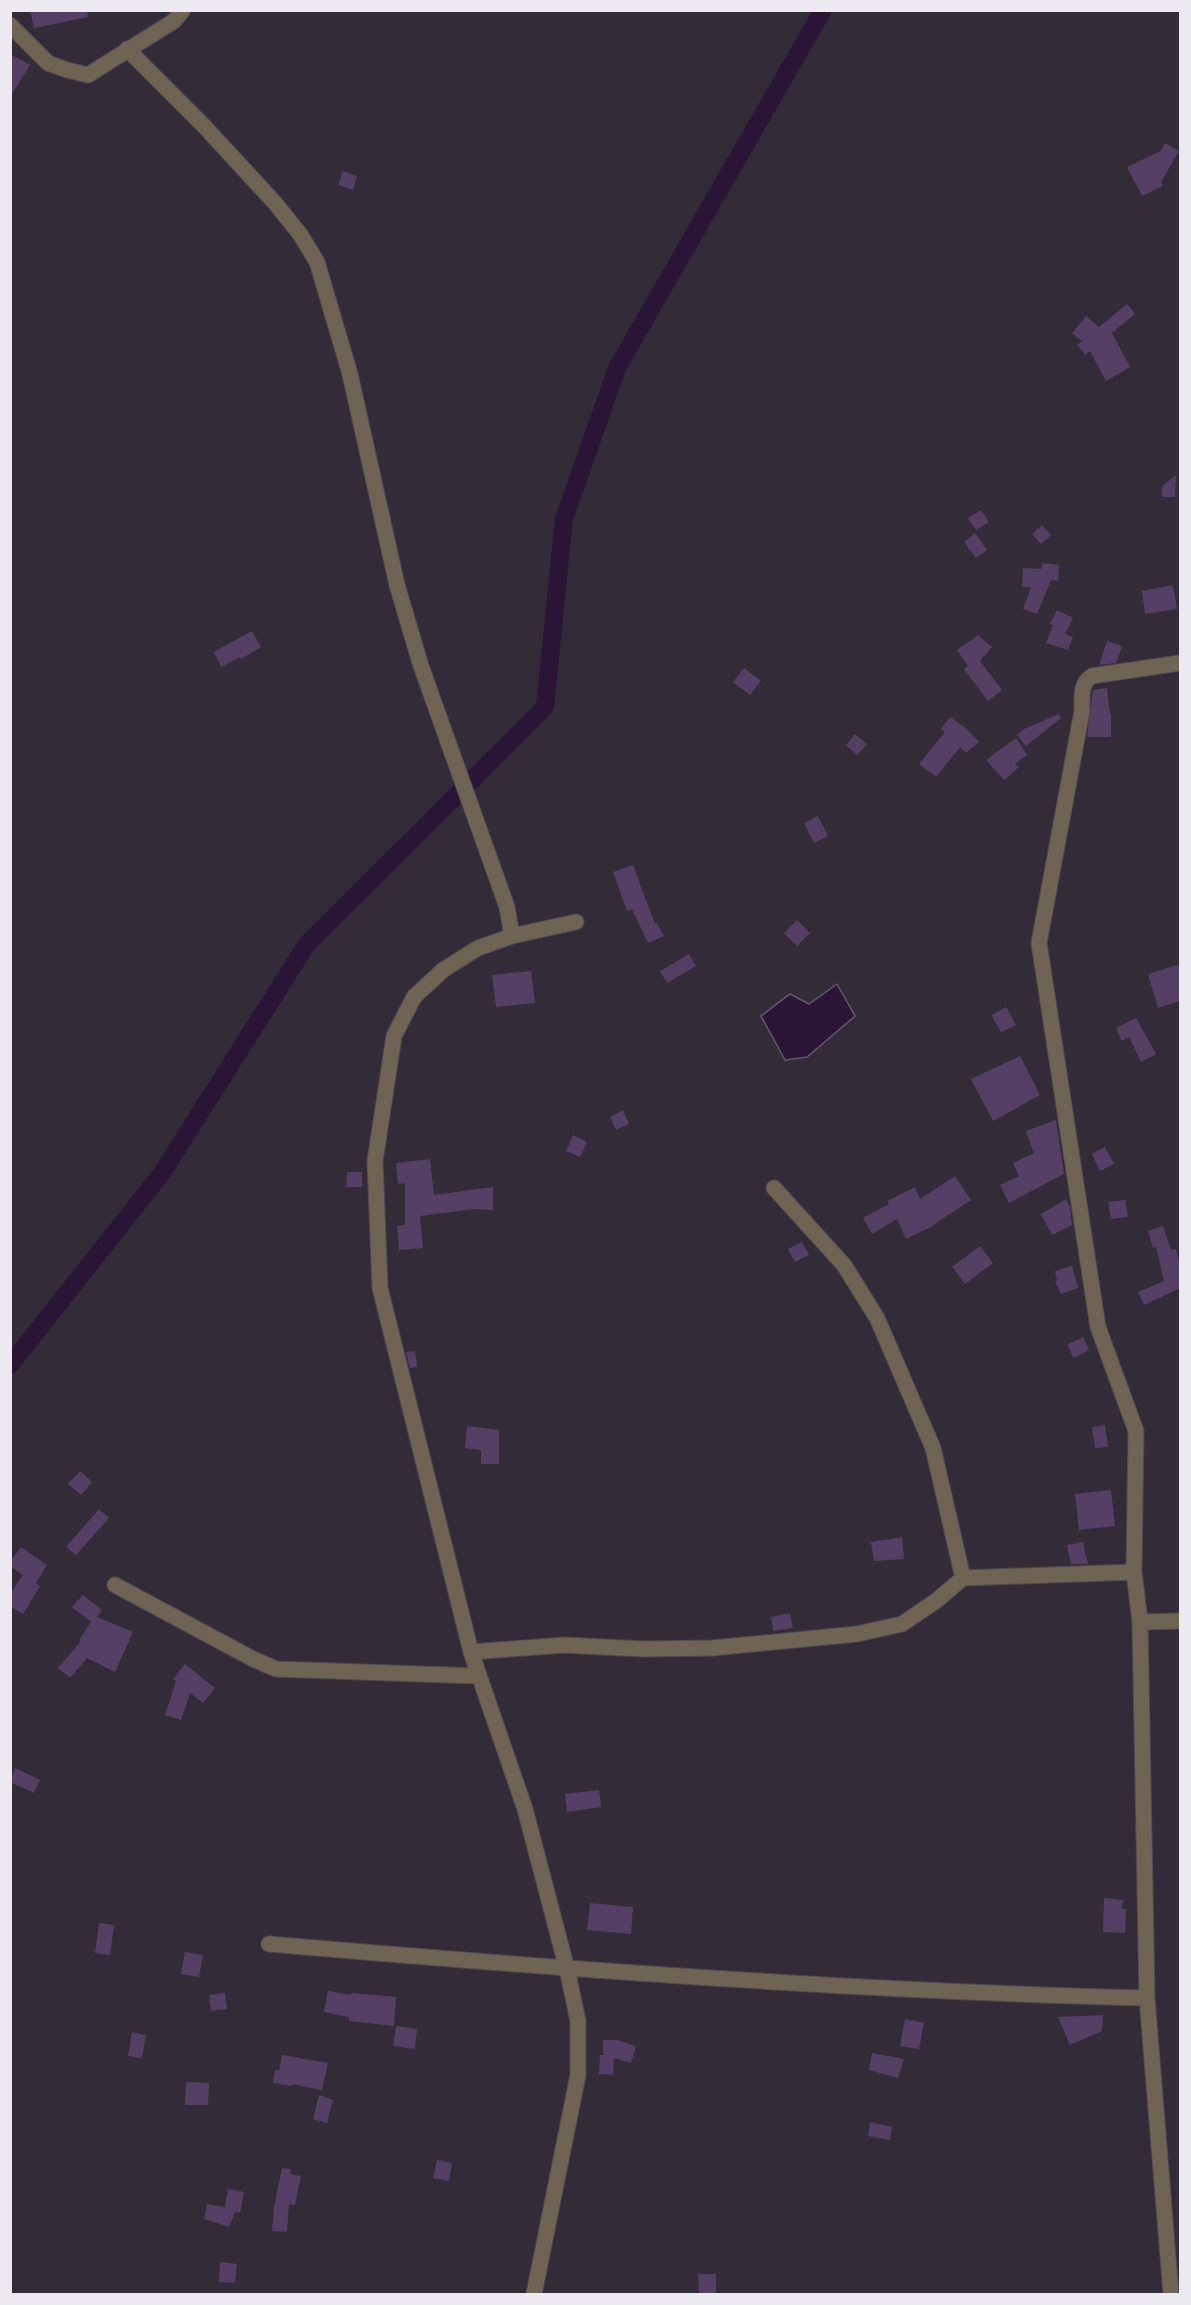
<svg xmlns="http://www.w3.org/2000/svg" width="1191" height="2305" font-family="Arial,sans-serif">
<rect width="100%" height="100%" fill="#332c38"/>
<!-- water -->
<path fill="#2a1537" stroke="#64556f" stroke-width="1.5" d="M837,984L855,1016L807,1057L785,1060L761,1016L790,994L809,1004Z"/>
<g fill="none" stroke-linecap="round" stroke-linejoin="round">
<!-- canal -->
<path stroke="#2a1537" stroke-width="18" d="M10,1365L162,1173L307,944L545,707L564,519L617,368L823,10"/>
</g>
<!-- building -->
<path fill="#553f65" d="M30,10H87L88,17L34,28Z
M10,54L30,65L10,97Z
M1165,143L1179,151L1161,182L1163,186L1142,196L1127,167L1161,151Z
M343,171L357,176L353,190L338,185Z
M1127,304L1135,314L1112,333L1130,367L1106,381L1090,351L1085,355L1077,345L1082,341L1072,333L1086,316L1099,327Z
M1176,475L1175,497H1162V486Z
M981,510L989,522L976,530L968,518Z
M1042,525L1051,535L1041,544L1032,534Z
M975,533L987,550L976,558L964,542Z
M1042,563L1059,565L1058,581L1051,580L1037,614L1023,609L1031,587H1022L1023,568L1041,569Z
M1173,585L1177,609L1145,614L1142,591Z
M1057,610L1073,618L1065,634L1073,637L1068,650L1046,643L1053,625L1050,624Z
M252,631L261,647L241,659L240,657L221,667L214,652Z
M978,635L992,647L980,661L1002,690L988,701L964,669L968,666L957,650Z
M1107,641L1122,646L1116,663L1099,665Z
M744,668L761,681L750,695L733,682Z
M1107,688L1110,714H1111V737H1087L1093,690Z
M1059,714L1061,718L1026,746L1017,735L1024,729Z
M950,717L967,729L979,742L966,753L960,747L936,777L919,764L945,732L941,729Z
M855,734L867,744L857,755L846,745Z
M1016,738L1027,755L1015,764L1019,767L1004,780L986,760Z
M818,816L828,836L814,843L804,823Z
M633,865L655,924L657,923L664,936L648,943L632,909L627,911L613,872Z
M797,920L810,933L797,946L784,933Z
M689,954L696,966L667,983L660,971Z
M1180,964V1001L1158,1008L1148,974Z
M531,971L535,1003L496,1007L492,975Z
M1006,1007L1016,1025L1001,1032L991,1015Z
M1136,1018L1156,1054L1141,1062L1129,1037L1122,1041L1116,1028Z
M1020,1056L1040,1095L993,1121L971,1079Z
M623,1110L629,1124L616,1130L610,1117Z
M1056,1120L1064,1174L1009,1203L1000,1185L1019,1176L1013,1163L1034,1153L1026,1131Z
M573,1135L587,1142L580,1157L566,1151Z
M1105,1147L1114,1164L1100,1171L1092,1154Z
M430,1159L434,1195L493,1187V1210L474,1209L420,1216L423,1248L399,1250L397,1226L405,1225V1183L398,1184L396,1163Z
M347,1172H362V1187H346Z
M955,1176L971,1200L933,1225V1226L906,1239L897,1219L872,1234L863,1218L889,1204L887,1201L915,1187L920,1199Z
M1066,1199L1070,1207L1072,1225L1052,1235L1041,1214Z
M1125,1200L1128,1217L1111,1219L1108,1202Z
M1163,1226L1171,1250L1176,1249L1180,1266V1288L1144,1305L1138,1292L1164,1281L1156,1247L1153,1248L1148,1231Z
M802,1242L809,1255L795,1262L788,1249Z
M980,1246L993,1263L965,1284L952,1267Z
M1072,1266L1078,1288L1061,1294L1055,1281L1057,1280L1055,1271Z
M1083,1337L1089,1350L1074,1358L1067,1345Z
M415,1351L417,1367L410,1368L406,1352Z
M1105,1425L1108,1447L1095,1448L1092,1427Z
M467,1426L499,1430V1464H481V1450L465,1448Z
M80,1471L92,1482L81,1495L68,1484Z
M1111,1490L1115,1526L1079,1530L1075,1494Z
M99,1509L109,1518L76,1555L66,1547Z
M902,1537L904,1559L874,1561L871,1542Z
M1083,1542L1088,1564H1071L1067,1545Z
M21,1547L47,1565L36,1583L40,1586L23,1614L10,1606V1594L23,1575L10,1566V1562Z
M83,1595L102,1610L97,1617L133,1632L115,1672L87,1658L70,1678L58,1668L81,1641L79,1640L91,1622L72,1607Z
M790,1613L793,1628L773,1631L771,1617Z
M185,1664L215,1688L203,1703L190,1693L181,1720L165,1715L176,1681L173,1679Z
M15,1768L40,1780L34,1793L10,1782Z
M599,1790L601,1807L567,1812L565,1794Z
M1104,1898L1124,1900L1121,1909H1126L1125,1933L1103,1932Z
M590,1903L633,1907L631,1934L587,1930Z
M99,1923L114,1925L110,1955L95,1953Z
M185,1952L203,1955L199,1977L181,1974Z
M328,1991L351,1995L352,1993L396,1997L394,2026L349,2021V2017L324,2012Z
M225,1993L227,2009L211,2011L209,1995Z
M1103,2015L1102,2031L1070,2045L1058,2017Z
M905,2019L924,2023L919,2049L900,2046Z
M396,2026L417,2029L415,2049L393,2046Z
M132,2032L146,2035L142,2058L128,2056Z
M603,2040H617L636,2046L631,2063L614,2058L613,2075L599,2074L600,2055H605L603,2054Z
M872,2053L904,2059L898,2078L869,2070Z
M282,2055L328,2063L322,2090L292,2084V2086L273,2083L275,2070L279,2071Z
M186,2082L209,2083L208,2105H185Z
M319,2095L333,2100L327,2123L313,2119Z
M870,2122L892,2127L890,2140L868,2136Z
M437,2160L452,2163L449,2181L433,2178Z
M282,2168L291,2169L290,2174L301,2176L295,2205L289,2204L287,2232L272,2231L274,2207Z
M228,2189L244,2192L240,2213L235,2212L229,2227L204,2219L207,2204L225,2207Z
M220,2262L237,2264L235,2283L219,2282Z
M698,2274H716V2295H699Z"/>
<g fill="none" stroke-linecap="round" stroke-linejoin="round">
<!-- minor casing -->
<g stroke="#514a56" stroke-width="17">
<path id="minor" d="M10,25L48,63L67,70L88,75L174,21L183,10
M127,49L204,126L275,203L300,234L317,262L350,374L397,585L421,666L507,907L512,936
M774,1188L844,1265L877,1318L933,1448L963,1578L1134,1572
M115,1585L253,1659L276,1669L477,1676
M1140,1622L1180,1621
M471,1652L564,1645L643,1649L712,1648L857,1634L902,1624L936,1601L963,1578
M269,1944C561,1969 854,1991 1147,1998
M534,2294L578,2075V2021L567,1969L525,1809L471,1652L380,1288L375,1161L394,1036L414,997L443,970L478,948L512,936L576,922
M1171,2294L1147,1998L1140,1622L1134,1572L1136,1431L1098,1327L1039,943L1082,711C1082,698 1080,683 1092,676L1180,663"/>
</g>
<!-- minor -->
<use href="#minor" stroke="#6f6453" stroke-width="15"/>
</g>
<!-- border -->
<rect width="1191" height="2305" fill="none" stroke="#ede9f1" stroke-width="24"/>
</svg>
